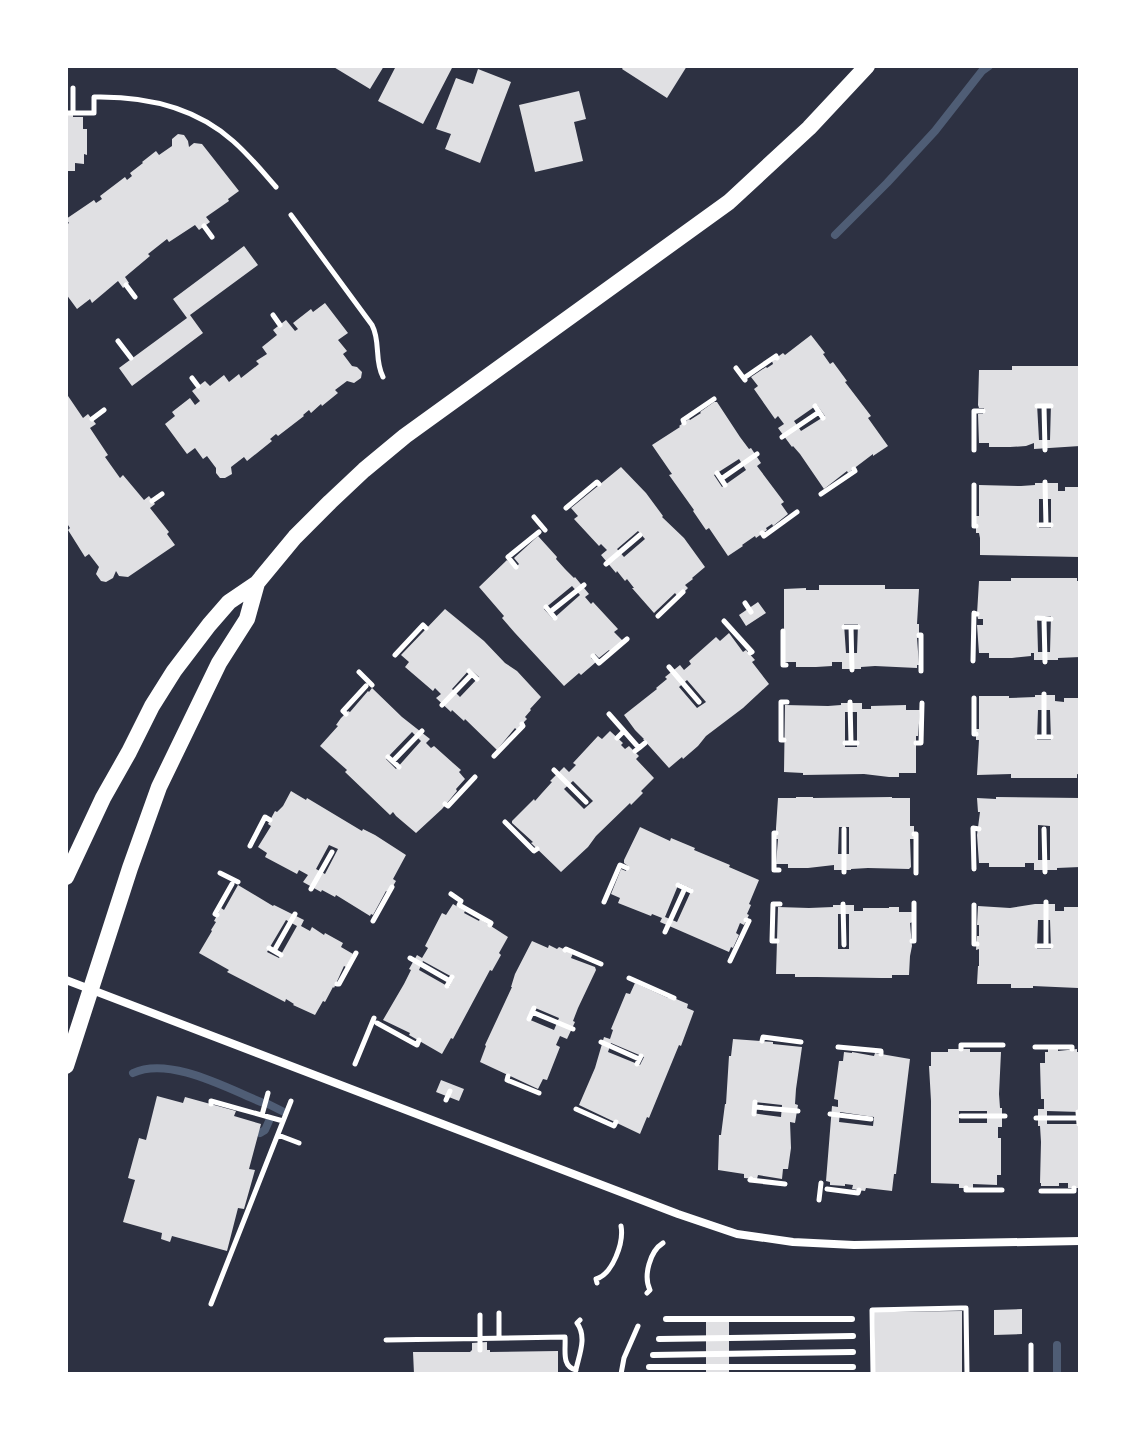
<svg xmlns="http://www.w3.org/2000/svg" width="1146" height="1440" font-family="'Noto Sans',sans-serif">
<rect width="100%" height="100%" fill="#2d3142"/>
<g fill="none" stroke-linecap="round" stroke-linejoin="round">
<!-- stream -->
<path stroke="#4f5d75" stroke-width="8" d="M835,235L887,183L935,131L982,71L989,66
M133,1073C169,1056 227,1088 261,1102
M268,1104L282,1111
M260,1133L265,1130L269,1121
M1057,1345V1374"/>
</g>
<!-- building -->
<path fill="#e0e0e3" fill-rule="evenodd" d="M332,66H384L370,89Z
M396,66H453L423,124L378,101Z
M624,66H687L667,98L622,69Z
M478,69L511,82L480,163L445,149L451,134L436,129L456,78L473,84Z
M579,91L586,119L574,122L583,161L535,172L519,105Z
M66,114H73V117H83V129H87V155L84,154V164L75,163V171H66Z
M178,134L184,135L188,141L189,147L194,143L202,144L239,191L228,199L229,201L206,217L210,222L199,230L195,225L169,242L167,239L148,254L150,256L125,277L129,283L123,288L118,281L92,303L90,299L77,309L66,294V225L69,223L66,219L94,200L96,203L102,199L100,196L125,177L127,180L132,176L130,173L143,163L142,162L156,151L159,155L172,146V139Z
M244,246L258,265L190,315L203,333L132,386L119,368L187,318L173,299Z
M325,303L348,333L338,340L347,351L343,354L352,366L357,367L362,372L361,378L354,383L347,381L335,390L338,393L322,406L321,404L311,413L309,410L303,415L304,416L278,436L276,434L270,439L272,441L247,461L244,457L231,467L232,474L225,478H220L216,473V468L207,456L203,459L195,448L187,454L165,424L175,416L172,412L190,398L195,405L200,401L192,391L205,381L210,386L224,375L229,382L239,374L241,378L259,364L256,361L267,354L262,347L277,335L273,330L286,320L295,331L298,329L293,323L311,309L313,312Z
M811,335L825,353L823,354L830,364L833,362L847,381L845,382L871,416L868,418L888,446L873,456V454L848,473L847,471L824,489L800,454L793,446L792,447L778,428L784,424L778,416L775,419L754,389L758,386L751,377L766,367L767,368L773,364L772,361L783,353L785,355ZM817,405L825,416L801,431L794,421Z
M1012,366H1078V369H1080V446L1034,449V443L1026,446L1010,447H989V443H979L978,414H983L984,408H979L978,405L979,370H1012ZM1037,404H1051L1050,440H1039Z
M66,393L83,418L88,414L96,424L90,428L108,455L105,457L120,478L123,475L144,500L149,496L155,504L150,508L169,532L167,534L175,545L128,577L119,576L116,571L113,578L106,582L101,581L96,574L99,567L89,554L85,557L68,530L70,528L66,522Z
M714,402H717L740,437L749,449L751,448L761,463L757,466L784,502L781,504L788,514L773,526L772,524L766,528L767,530L756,538L755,536L742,545L743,546L728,556L709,528L706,530L693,511L694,510L669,475L672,474L652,445L680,427L679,426L689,419L690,420L701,413L700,412ZM739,459L746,470L722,487L714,475Z
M621,467L646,493L663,516L662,517L684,538L705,567L692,578L693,579L685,585L688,588L686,590L678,597L675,593L654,613L632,588H634L627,579L625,581L617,571L616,573L601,555L607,550L601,544L599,546L574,519L578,516L571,508ZM638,531L645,539L624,557L617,549Z
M1035,483H1058V491H1065V487H1080V557L980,555V538L979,533H976V516H979V485L1021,486L1035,485ZM1039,499H1051V528H1039Z
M538,536L557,557L556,559L565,569L574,578L575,577L589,594L585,597L591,604L593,602L618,629L614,632L623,641L611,652L609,650L599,658L595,654L591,658L596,662L581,675L579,673L564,686L515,633L502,618L504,616L479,587L507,560L516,567L519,564L514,558ZM572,586L580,595L553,619L544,609Z
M1011,578H1077V581H1080V657L1058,658V660H1034V653H1031V656L1012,658H989V653H979L977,625H983V619H978L977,614L979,581H1011ZM1037,616H1051L1050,652H1038Z
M819,585H885V589H919L917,624H919V638H917L919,665H917V668L875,666L861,667V669H842V662H832V666L816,667H796V662H784V589L806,588V590H819ZM844,624H858L857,653H846Z
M758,602L766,613L746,626L739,615Z
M445,609L484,641L505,663L517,671L541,697L530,709L531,710L525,717L527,719L525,721L517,730L515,728L497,750L465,719L464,721L452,710L451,712L436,698L441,694L435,688L433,691L405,667L409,662L401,655ZM470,669L479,677L460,697L452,689Z
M729,633L743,652L746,650L755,660L752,662L769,684L743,708L706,736L698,746L683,759L682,757L669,768L643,739H644L635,730L624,715L657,689L656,688L667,679L665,677L680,665L684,670L691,664L689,661L716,637L720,641ZM687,680L706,702L697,708L679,687Z
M372,688L402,717L430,739L426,743L431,748L434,746L453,763L461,770L459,772L465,779L456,789L457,791L442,809L416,833L396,816L393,812L390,815L345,772L347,770L320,746L338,726L336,725L341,718L348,711L350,712L368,691L369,692ZM412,732L421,741L396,769L386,759Z
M1035,695H1055V701L1064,702V698H1080V775L1077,774V778H1011V774L977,775L979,740H976V729H979V696H1009V698L1035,697ZM1038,710H1050L1051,740H1037Z
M841,703H862V709H871V706L906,705V710H920L918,736H916V773H899V777H889L864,774L803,775V773L784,772L785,705L828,706L841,705ZM845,712H857V747H845Z
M610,731L623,743L621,745L625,749L629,746L639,756L636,759L654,778L641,791L643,793L631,805L630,803L596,836L588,847L561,872L531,843L533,842L512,823V821L534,799L535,801L542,793L552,782L550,781L564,767L569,772L576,765L573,763L598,736L602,739ZM573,781L593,801L584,809L564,789Z
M291,791L306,800L307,798L362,831L363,829L375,835L406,855L393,879L396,881L389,893L386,891L373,915L371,914L370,916L336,895L335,897L322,890L321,892L303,882L308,875L299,870L297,874L265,857L267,853L258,847L271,826L268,824L275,811L277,812L283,806ZM329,845L338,849L325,874L316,869Z
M796,797H813V798L892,797V798H910V826H914V839H910L911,867L909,869L868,868L851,869V870H834V865L808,868H788V864H776L778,839H776V828L778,798H796ZM839,827H849V854H838Z
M996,797L1080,798V867L1057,868V870H1034V863H1025V867H989V863H979L977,835L980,812H978L977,798L996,799ZM1038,825L1050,826V860H1038Z
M640,827L670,841L671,838L695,848L694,850L730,865L729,867L759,880L749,904L751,905L747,914L749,915L744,925L740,923L736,933L739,935L733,948L731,947L729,952L660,922L662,918L652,914L651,916L618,903L620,898L611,894L621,869L626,871L627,868L628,866L624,863V860ZM679,883L692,889L677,922L665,917Z
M238,885L273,906L274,905L304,920L301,926L310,931L312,927L324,935L325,933L343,943L341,947L353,954L346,967L344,966L334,988L333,987L325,1002L323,1001L315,1015L293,1005L294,1004L286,999L285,1002L227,972L229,970L199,953L212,931L211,930L216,922L214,921L221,908L224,910ZM286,920L297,926L279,958L267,952Z
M453,904L465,911L464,913L479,921L480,919L508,937L499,953L501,955L492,971L490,970L453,1039L451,1038L442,1054L409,1035L410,1033L383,1020L404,984L411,970L409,969L417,955L422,958L428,948L425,946L442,913L446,915ZM423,961L454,978L449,987L419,970Z
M1035,904H1055V911H1064V907H1080V985H1078V988L1033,986V988H1011V984H977L978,966H979V949L976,950L977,936H979V925H977L978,906L1010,908ZM1038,920H1050L1051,949H1037Z
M833,905H854V911H863V908H889V907H899V912H912L913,922L910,923L912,946L910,956L909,975H892V978H881L817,977H795V974H776L778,907L809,908L833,907ZM838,914H849V949H838Z
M532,941L548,948L549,945L557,949L559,947L573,953L571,958L595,967L596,970L578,1008L573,1021L575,1022L567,1039L560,1036L556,1045L560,1047L547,1080L543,1079L538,1089L480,1062L486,1046L485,1045L512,987H511L515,974ZM533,1007L559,1018L554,1030L528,1019Z
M635,983L668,998L669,996L688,1004L687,1008L694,1011L681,1046L679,1045L649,1118L647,1117L640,1134L579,1105L595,1068L604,1037L610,1039L613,1030L611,1029L626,993L630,994ZM611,1043L644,1057L640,1065L608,1052Z
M733,1039L773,1042V1044L802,1047L796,1089L795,1104L798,1105L795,1123L790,1122L791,1148L788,1169H783L782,1179L758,1175L757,1179L744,1178V1174L718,1170L719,1135H721L725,1104H726L729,1056H731ZM754,1102L782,1105L781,1117L752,1113Z
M948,1049H970V1052H1001L999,1094L1000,1108H1002V1127H998V1138H1001V1175H997V1185L973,1184V1188H959V1184L931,1183V1101L929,1066H931V1052H948ZM959,1111H987V1123H959Z
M1048,1049H1058V1051L1077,1049V1052H1080V1112L1047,1111V1124H1080V1188H1068V1183H1059V1186H1041V1183H1040L1041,1142L1040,1126H1038V1109H1044V1099H1041L1040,1063H1045V1052H1048Z
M844,1052L852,1053V1052L874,1056L875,1053L910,1059L896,1174H894L892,1191L866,1188L865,1191L852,1189L853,1185L845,1184V1186L830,1185V1182L826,1181L832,1106L838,1107V1100L834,1099L839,1061H843ZM840,1112L874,1117L873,1126L839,1122Z
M441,1080L464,1089L459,1101L436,1092Z
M157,1096L183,1103L185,1097L236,1111L234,1116L261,1124L249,1169L255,1170L244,1209L238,1208L227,1251L172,1236L170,1242L161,1239L162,1233L123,1222L135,1180L128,1178L139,1138L146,1140Z
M1022,1309V1334L994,1335V1310Z
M962,1311V1374H875L874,1312Z
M706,1321H729V1374H706Z
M487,1342V1350H490V1352L558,1351V1374H414L413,1352H470L472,1350V1343Z"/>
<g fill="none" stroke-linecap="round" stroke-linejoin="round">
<!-- path -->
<path stroke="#fff" stroke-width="5" d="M73,88V113
M66,113H94V97C144,96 194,106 233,141C249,155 262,171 276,187
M291,215L372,325C381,342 374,360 383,377
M204,226L212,237
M126,285L135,297
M273,315L280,325
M118,341L131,358
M736,368L745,380
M192,378L198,386
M744,378L776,356L777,358
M815,406L823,418
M1037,406H1051
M1044,406L1045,450
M92,419L104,410
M684,423L683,420L714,399
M782,437L819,412
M974,450V411H983
M717,473L725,485
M721,479L757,454
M1045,482L1046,525
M974,485V526H976
M821,494L855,471L854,469
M152,501L162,494
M566,508L597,482L599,484
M534,517L545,530
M1039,525H1051
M762,533L764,536L797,512
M606,564L640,535
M516,567L508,557L539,532
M745,603L751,612
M546,607L555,618
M550,612L584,585
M658,616L683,592
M1037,618L1051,619
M1044,619L1045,662
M724,621L752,652L750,653
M844,627H858
M851,627L852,670
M783,631V665H786
M919,635H921V671
M395,655L423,625L426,628
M593,656L599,663L627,639
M973,661L974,613L977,614
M669,667L699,702
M469,671L477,679
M359,672L372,685
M1044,694V737
M974,698V734H976
M850,702L851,743
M442,705L472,674
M346,714L343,711L366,686
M609,714L639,748L635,751
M1037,737H1051
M617,738L624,731
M784,740H781V702H787
M845,743H857
M916,743H921L922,703
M639,748L645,743
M494,756L523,726L522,724
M388,757L399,767
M393,761L422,731
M554,770L586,802
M445,804L448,806L475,777
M505,822L534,851L537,849
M844,829V872
M1044,829L1045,872
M776,833H774V870H779
M914,834H916V873
M250,846L265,817L270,820
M974,869L973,828L979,829
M220,873L238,882
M678,885L691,891
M311,889L332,852
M451,894L461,901L459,905L491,923L490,925
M604,902L620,865L627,868
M1046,902V946
M843,904L844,945
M974,905V944H977
M217,915L215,914L232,884
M373,921L392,887
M665,932L685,888
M777,941H772L773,904H780
M912,941H914V903
M1037,946H1051
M269,948L281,955
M565,950L566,949L601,964
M274,951L295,914
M410,958L450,981
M730,961L749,921L746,920
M629,978L674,998
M337,984H339L356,953
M447,986L452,977
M532,1012L573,1029
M529,1019L534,1008
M377,1023L417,1045L419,1040
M762,1041L763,1037L801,1042
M601,1042L639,1059
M838,1047L881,1051V1054
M1035,1047H1072V1049
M961,1049V1045H1003
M355,1064L374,1018
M637,1064L641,1056
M508,1076L507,1080L539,1093
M446,1100L450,1091
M211,1104V1101L283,1121
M755,1107L798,1111
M576,1109L614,1126L616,1122
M1078,1112L1079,1124
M754,1114L755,1102
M830,1114L871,1119
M262,1115L268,1093
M961,1116H1005
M1036,1118H1078
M278,1135L299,1143
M751,1179L750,1180L785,1184
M966,1188V1190H1002
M827,1189L858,1193L859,1190
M1041,1191H1074V1188
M819,1200L821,1183
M597,1283L596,1279C613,1274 624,1242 621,1226
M647,1293L650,1290C643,1276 650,1251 663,1243
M211,1304L291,1101
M499,1313V1338
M480,1315V1350
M386,1340L565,1337C566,1350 561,1366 576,1370
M1031,1345V1374
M575,1374C578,1357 588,1338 577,1323L580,1320
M621,1374L624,1358L638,1326
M873,1374L872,1310L961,1308H966L967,1374"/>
<!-- service -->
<path stroke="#fff" stroke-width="6" d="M666,1319H852
M659,1339L853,1336
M653,1355L853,1352
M649,1367H853"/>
<!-- minor -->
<path stroke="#fff" stroke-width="8" d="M66,980L678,1214L737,1234L793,1242L854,1245L1080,1241"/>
<!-- secondary -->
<path stroke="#fff" stroke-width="16" d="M66,877L103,798L129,752L152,706L174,671L209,625L229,602L257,583L295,537L330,502L364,470L405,436L729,202L809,128L867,66
M66,1066L130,868L159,787L219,663L247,619L257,583"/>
</g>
<!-- border -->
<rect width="1146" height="1440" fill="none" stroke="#ffffff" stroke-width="136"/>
</svg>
